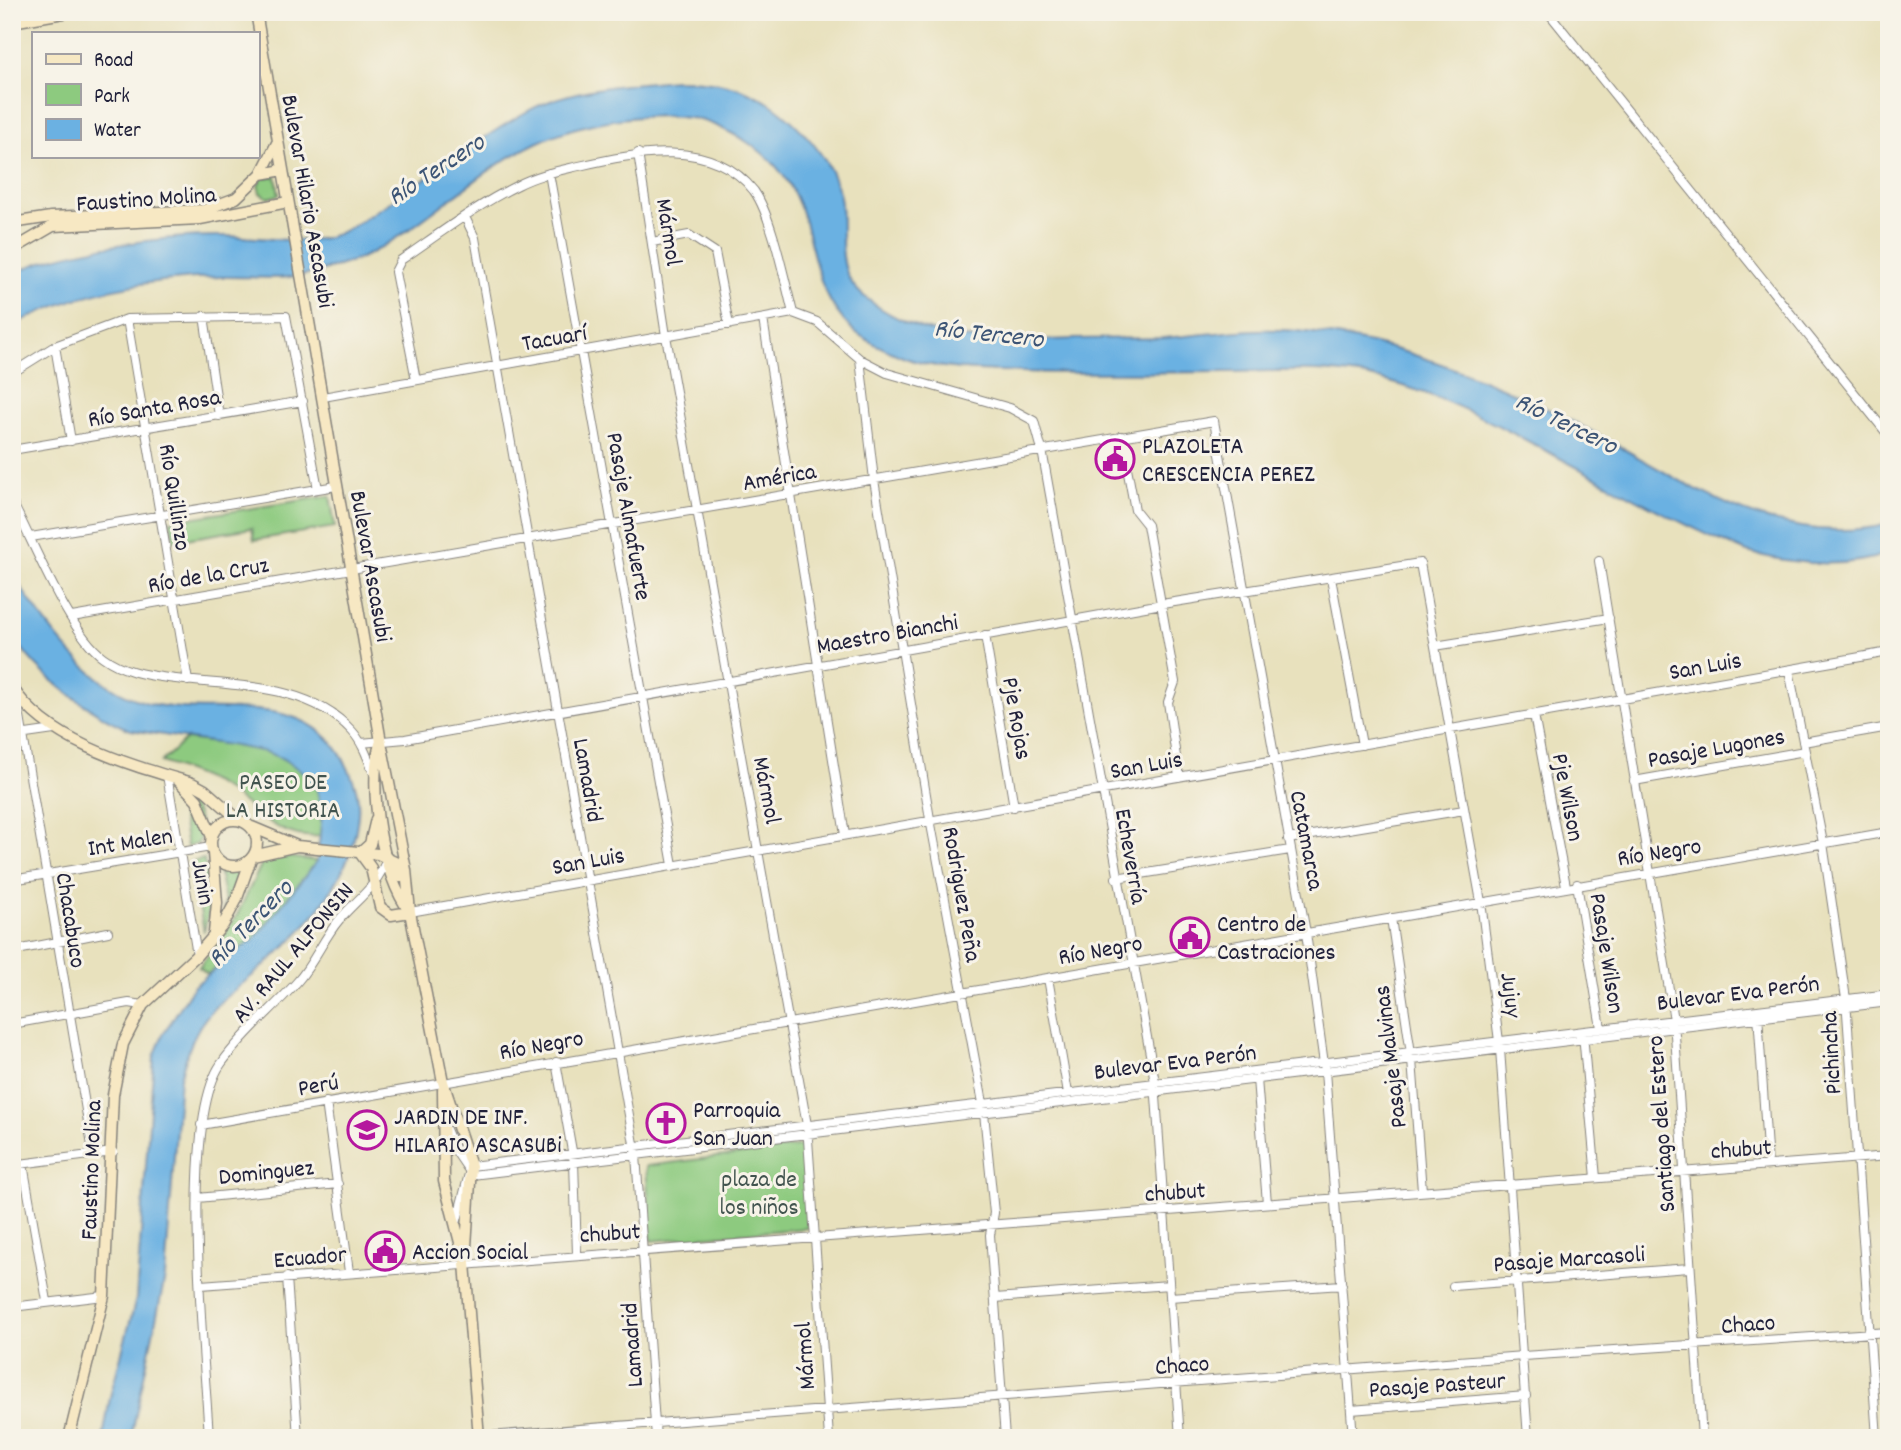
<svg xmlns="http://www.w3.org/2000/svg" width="1901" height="1450" font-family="Dekko,sans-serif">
<rect width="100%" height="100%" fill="#f7f3e8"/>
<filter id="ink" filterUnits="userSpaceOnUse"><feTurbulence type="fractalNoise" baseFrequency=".0143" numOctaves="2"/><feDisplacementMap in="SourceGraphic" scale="14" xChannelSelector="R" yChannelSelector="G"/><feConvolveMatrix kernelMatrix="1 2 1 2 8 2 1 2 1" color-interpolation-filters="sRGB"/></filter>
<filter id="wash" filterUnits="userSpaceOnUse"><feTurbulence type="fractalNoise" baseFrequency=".00686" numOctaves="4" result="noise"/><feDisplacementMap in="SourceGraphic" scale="28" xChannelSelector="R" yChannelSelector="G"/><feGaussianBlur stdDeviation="1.57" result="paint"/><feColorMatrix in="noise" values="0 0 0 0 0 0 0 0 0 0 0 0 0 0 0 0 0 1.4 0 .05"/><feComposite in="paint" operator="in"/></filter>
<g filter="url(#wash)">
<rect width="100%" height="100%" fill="#e8e1bd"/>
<!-- green -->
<path fill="#8dca7f" stroke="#58765d" stroke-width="2" d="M276,176L279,195L268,198L260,193L258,185L262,178Z
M330,496L335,527L254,540L252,528L174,541L170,521Z
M186,739C228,745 292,745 316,788C323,801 321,822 321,836C277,841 255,807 222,787C203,776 181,769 161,762Z
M177,788C193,799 206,825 198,844L187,847Z
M289,857L317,861L257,936L208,974L199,968L236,917L263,861Z
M204,859L211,903L204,932L191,862Z
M219,871H242L223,912L225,901Z
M802,1146L808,1228L651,1241L646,1166Z"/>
<!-- water -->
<path fill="#6bb1e2" stroke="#466a8e" stroke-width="2" d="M675,80C697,80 717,81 738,88C781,102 831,152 840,197C845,224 837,256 850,280C860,298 888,314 906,322C957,345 1017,341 1072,339C1103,338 1133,339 1164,338C1194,336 1225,331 1255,330C1299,328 1344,336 1387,347C1458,366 1524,396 1589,430C1683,479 1775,552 1889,524V553C1844,570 1792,564 1747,552C1669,520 1595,476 1520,437C1471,411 1420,387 1365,376C1319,368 1274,371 1228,372C1159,372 1090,374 1022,372C984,370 941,371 905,358C888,351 867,342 853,330C792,275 831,193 744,140C726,130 710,121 690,118C642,112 580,122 536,143C477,171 430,221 373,252C355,262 329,269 308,274C279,281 249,276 220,277C147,279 77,291 12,326V275C54,249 174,235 224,236C254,237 297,243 325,238C343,234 361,221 376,211C427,180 474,141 526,112C569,88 627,84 675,80Z
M12,574C42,620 83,681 138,700C205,724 302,681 345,762C356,783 361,800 357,823C349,883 304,932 260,969C240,987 217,1001 202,1023C191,1039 186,1059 180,1077L165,1277L131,1438H103L110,1397L136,1299L154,1057L163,1034L194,986L257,936L317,861L322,815L317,789L303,772L283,759L266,752L229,745L131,730C96,718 23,666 12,629C8,614 12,590 12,574Z"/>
</g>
<g filter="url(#ink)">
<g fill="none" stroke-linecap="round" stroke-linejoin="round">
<!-- street casing -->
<g stroke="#85827c" stroke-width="10">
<path id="street" d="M1548,12L1889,436
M638,153L666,336L807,1125L829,1438
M549,173L673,865
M465,217L475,238L636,1155L656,1438
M652,242L689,235L715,252L729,325
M793,313L817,322L860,359L887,373L1010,408L1034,421L1042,450L1155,1082L1180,1438
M204,316L219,416
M127,319L188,681
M763,319L845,835
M55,346L71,441
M860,359L874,480L930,819L983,1103L994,1213L990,1235L1005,1438
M12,373L55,346L127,319L286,316L318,489
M416,380L395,272L401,260C439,234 477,205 518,185C537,175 558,171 579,166C635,153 712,137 754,191C772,216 785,282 793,313
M323,397L793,313
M1121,436L1135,510L1147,525L1175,682L1168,702L1179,777
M12,450L303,401
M12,502C33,541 69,633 103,657C122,671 145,675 168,678C229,687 307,681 352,731C363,743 368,759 374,774
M31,537L336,486
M1599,561L1674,1020L1702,1438
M1331,578L1362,745
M72,617L1214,421L1306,933L1325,1071L1353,1438
M985,635L1014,807
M1435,646L1609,618
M1789,670L1823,843L1846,999L1877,1438
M16,693L93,1152
M1534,715L1566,886
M12,736L54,730
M1803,742L1889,727
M361,743L405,739L1162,604L1420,563L1481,902L1500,1049L1528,1438
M167,775L197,955
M1634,781L1805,751
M1288,839L1464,810
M1116,878L1290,850
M12,880L211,847
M1577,884L1601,1028
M410,912L1889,652
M1391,918L1412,1060L1422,1191
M12,951L108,932
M1048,978L1068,1093
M1758,1014L1768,1165
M12,1024L129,1003L143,1005
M1583,1034L1596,1178
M556,1062L574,1162L577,1254
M1257,1079L1267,1203
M326,1102L349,1272
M201,1125L1889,832
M445,1127L455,1150L472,1175L1889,1002
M23,1164L47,1301
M12,1165L113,1152
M198,1198L338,1184
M456,1224L471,1166L1889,994
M287,1277L298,1438
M201,1285L1889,1156
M1453,1286L1689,1268
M1170,1297L1342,1285
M995,1298L1169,1285
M12,1307L104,1296
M1351,1410L1526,1396
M209,1438C205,1358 179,1124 221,1064C242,1034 273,1009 297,982C314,963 323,939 339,920C357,899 378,886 387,858
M463,1438L1523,1356L1889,1332"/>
</g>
<!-- secondary casing -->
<g stroke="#85827c" stroke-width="13">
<path id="secondary" d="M256,12L381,742L406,870L410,912L443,1082L471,1166L465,1263L479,1438
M12,22L69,12
M261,174L277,143
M12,223L51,217L204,210L236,198L261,174L283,170
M12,250L53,226L200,219L288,202
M12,687C48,743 131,765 192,783L205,790L239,820
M380,744C367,787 382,876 410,912
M178,780L197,800L212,837
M211 843a23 23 0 1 1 46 0a23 23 0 1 1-46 0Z
M252,827L297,846L378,854L397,863L402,877
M213,853L217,903L214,933
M360,853L371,868L380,907L391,915L410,912
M360,853L370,844L376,819
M253,856L297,846
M443,1090L444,1181L463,1254
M69,1438L104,1296L113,1095L123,1044L143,1005L197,955L223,925L236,901L251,859"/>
</g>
<!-- street -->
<use href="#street" stroke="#fff" stroke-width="8"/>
<!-- secondary -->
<use href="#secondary" stroke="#f7e8c3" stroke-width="10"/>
</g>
</g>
<!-- icons -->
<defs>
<g id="civic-ring" transform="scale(2.0125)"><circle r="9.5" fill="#f7f3e8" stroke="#b5179e" stroke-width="1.5"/><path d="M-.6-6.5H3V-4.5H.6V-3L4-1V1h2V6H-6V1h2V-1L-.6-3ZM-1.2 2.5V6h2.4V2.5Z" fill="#b5179e"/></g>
<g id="church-ring" transform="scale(2.0125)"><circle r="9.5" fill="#f7f3e8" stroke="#b5179e" stroke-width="1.5"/><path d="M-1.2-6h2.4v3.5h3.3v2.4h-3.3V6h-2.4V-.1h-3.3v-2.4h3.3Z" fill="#b5179e"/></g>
<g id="school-ring" transform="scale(2.0125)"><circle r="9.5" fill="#f7f3e8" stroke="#b5179e" stroke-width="1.5"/><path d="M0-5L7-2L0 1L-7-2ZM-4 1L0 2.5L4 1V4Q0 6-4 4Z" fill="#b5179e"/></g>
</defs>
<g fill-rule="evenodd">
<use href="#civic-ring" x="1115" y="459"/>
<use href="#civic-ring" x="1190" y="937"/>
<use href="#church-ring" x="666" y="1123"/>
<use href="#school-ring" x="367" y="1130"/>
<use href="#civic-ring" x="385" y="1251"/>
</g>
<g text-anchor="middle" stroke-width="6" stroke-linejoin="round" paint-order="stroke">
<!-- street labels -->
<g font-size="24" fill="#22223b" stroke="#f7f3e8">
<text transform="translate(146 198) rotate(-4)" y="8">Faustino Molina</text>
<text transform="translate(309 201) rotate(80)" y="8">Bulevar Hilario Ascasubi</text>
<text transform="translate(670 232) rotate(81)" y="8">Mármol</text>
<text transform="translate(554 337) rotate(-10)" y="8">Tacuarí</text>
<text transform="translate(154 407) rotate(-10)" y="8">Río Santa Rosa</text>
<text transform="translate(779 476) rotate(-10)" y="8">América</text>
<text transform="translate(176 497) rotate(81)" y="8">Río Quillinzo</text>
<text transform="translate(630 516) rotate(80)" y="8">Pasaje Almafuerte</text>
<text transform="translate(372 566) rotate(80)" y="8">Bulevar Ascasubi</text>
<text transform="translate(208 574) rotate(-10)" y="8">Río de la Cruz</text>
<text transform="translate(887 633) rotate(-10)" y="8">Maestro Bianchi</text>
<text transform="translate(1705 665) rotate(-10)" y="8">San Luis</text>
<text transform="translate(1018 718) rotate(80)" y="8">Pje Rojas</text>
<text transform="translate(1716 747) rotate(-10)" y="8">Pasaje Lugones</text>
<text transform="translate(1146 764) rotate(-10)" y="8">San Luis</text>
<text transform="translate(589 780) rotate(80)" y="8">Lamadrid</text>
<text transform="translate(768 790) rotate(79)" y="8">Mármol</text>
<text transform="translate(1569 797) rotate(79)" y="8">Pje Wilson</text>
<text transform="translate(1308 840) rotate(79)" y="8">Catamarca</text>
<text transform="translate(130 841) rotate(-9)" y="8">Int Malen</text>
<text transform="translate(1659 851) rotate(-9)" y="8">Río Negro</text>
<text transform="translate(1132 856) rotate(80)" y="8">Echeverría</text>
<text transform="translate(588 860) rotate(-10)" y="8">San Luis</text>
<text transform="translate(204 882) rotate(80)" y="8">Junin</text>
<text transform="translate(963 894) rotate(80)" y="8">Rodriguez Peña</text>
<text transform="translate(72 920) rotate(81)" y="8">Chacabuco</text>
<text transform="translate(1100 949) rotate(-10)" y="8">Río Negro</text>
<text transform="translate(292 952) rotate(-50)" y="8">AV. RAUL ALFONSIN</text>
<text transform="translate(1608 953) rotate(81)" y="8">Pasaje Wilson</text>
<text transform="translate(1738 992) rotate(-7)" y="8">Bulevar Eva Perón</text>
<text transform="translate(1512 995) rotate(83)" y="8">Jujuy</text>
<text transform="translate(541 1044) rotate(-10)" y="8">Río Negro</text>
<text transform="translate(1830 1053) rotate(-93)" y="8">Pichincha</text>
<text transform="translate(1389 1057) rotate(-97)" y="8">Pasaje Malvinas</text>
<text transform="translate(1175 1061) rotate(-7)" y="8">Bulevar Eva Perón</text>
<text transform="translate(318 1084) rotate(-10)" y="8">Perú</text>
<text transform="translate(1660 1124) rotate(-94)" y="8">Santiago del Estero</text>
<text transform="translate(1741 1148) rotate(-4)" y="8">chubut</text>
<text transform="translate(90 1170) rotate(-88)" y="8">Faustino Molina</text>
<text transform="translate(266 1171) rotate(-6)" y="8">Dominguez</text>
<text transform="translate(1175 1191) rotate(-4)" y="8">chubut</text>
<text transform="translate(610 1232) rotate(-4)" y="8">chubut</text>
<text transform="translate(310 1256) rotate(-5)" y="8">Ecuador</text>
<text transform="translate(1569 1258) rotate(-4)" y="8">Pasaje Marcasoli</text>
<text transform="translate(1748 1323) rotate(-4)" y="8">Chaco</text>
<text transform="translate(631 1345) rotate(-94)" y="8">Lamadrid</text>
<text transform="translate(804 1356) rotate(-94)" y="8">Mármol</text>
<text transform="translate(1182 1364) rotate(-4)" y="8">Chaco</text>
<text transform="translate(1437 1384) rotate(-4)" y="8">Pasaje Pasteur</text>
</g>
<!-- poi labels -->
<g font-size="24" fill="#22223b" stroke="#f7f3e8" text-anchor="start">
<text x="1142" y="453">PLAZOLETA<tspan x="1142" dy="28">CRESCENCIA PEREZ</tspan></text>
<text x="1217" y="931">Centro de<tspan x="1217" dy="28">Castraciones</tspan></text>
<text x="693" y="1117">Parroquia<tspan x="693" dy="28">San Juan</tspan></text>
<text x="394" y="1124">JARDIN DE INF.<tspan x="394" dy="28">HILARIO ASCASUBi</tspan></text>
<text x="412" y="1259">Accion Social</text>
</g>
<!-- park labels -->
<g font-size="24" fill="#42544f" stroke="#f7f3e8">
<text x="283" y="789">PASEO DE<tspan x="283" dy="28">LA HISTORIA</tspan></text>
<text x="759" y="1186">plaza de<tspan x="759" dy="28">los niños</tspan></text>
</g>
<!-- water labels -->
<g font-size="26" font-style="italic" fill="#3c5475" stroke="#f7f3e8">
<text transform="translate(435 168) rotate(-33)" y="9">Río Tercero</text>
<text transform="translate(989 332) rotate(6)" y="9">Río Tercero</text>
<text transform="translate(1567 422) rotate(26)" y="9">Río Tercero</text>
<text transform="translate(249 922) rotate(-46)" y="9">Río Tercero</text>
</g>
</g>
<!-- margin -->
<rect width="1901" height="1450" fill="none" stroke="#f7f3e8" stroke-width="42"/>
<!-- legend -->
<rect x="32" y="32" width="228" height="126" fill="#f7f3e8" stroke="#a29fa3" stroke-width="2"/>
<rect x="46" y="54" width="35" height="10" fill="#f7e8c3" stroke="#a29fa3" stroke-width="2"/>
<text x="94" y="66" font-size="21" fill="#22223b">Road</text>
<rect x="46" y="84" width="35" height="21" fill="#8dca7f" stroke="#a29fa3" stroke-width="2"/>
<text x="94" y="102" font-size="21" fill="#22223b">Park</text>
<rect x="46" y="119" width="35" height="21" fill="#6bb1e2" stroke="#a29fa3" stroke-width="2"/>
<text x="94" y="136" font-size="21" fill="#22223b">Water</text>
</svg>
